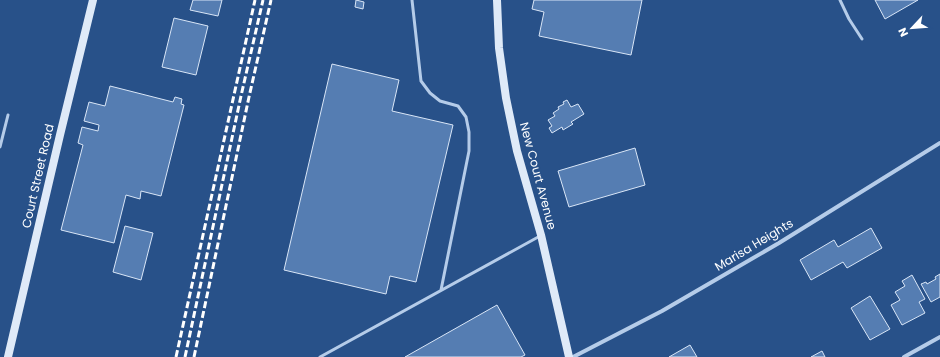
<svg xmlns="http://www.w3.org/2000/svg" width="940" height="357" font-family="Poppins,sans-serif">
<rect width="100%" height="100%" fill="#285189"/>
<!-- building -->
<path fill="#557db2" stroke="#d9e6f7" d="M193,0H222L218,16L190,10Z
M356,0L364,2L363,9L355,7Z
M534,0H642L631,55L539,36L544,12L532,9Z
M875,0H918L885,19Z
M174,18L208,26L196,75L162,67Z
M332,64L399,80L392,111L453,125L416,282L390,276L386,294L284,270Z
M110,86L173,102L175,97L182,99L181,104L184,105L161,196L141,191L140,199L126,195L114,243L61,230L83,145L78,143L82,127L98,131L99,125L84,121L89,102L105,106Z
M567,100L571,107L578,104L584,114L571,122L573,124L563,130L562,127L552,133L549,128L552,126L548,120L555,116L553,113L559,109L558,107L564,104L563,102Z
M635,148L645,185L569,207L558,171Z
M125,226L153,233L141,280L113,272Z
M871,228L882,248L847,268L843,262L811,280L800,260L834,240L838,247Z
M940,274V297L931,302L921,284L926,282L927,284L936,279L935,277Z
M912,275L925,299L919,302L925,313L902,325L891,305L900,300L895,292L905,286L902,281Z
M870,296L890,329L870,340L851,308Z
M497,305L525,355L521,357H405Z
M690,345L697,357H669Z
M822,351L825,357H811Z"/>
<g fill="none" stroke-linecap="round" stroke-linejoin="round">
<!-- lane -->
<path stroke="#b5cce9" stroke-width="3" d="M412,0L421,81L430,93L440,101L458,106L466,117L469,132V151L441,290
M840,0L849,19L862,39
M0,147L8,115
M320,357L540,236"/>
<!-- street -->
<path stroke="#b5cce9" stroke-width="4" d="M573,357L662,311L779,243L940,143
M904,357L940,337"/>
<!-- secondary -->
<path stroke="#dfeaf8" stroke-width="8" d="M497,0L499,48L506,98L517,151L541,235L569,357
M8,357L60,135L93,0"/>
<!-- rail -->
<path stroke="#fff" stroke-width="3" stroke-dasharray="7 3" stroke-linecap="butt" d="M176,357L255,0
M185,357L241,96L263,0
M194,357L249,97L271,0"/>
</g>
<g text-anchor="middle" stroke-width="3" stroke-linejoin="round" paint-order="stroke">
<!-- street labels -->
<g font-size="12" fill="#fff" stroke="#285189">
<text transform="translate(38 176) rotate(-77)" y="4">Court Street Road</text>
<text transform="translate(538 176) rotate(75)" y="4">New Court Avenue</text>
<text transform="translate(754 245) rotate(-31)" y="4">Marisa Heights</text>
</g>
</g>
<!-- north arrow -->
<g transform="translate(912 28) rotate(244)" stroke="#285189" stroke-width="3" paint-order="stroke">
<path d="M0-3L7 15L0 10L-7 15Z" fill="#ffffff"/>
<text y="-6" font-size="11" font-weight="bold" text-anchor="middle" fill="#ffffff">N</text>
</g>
</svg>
